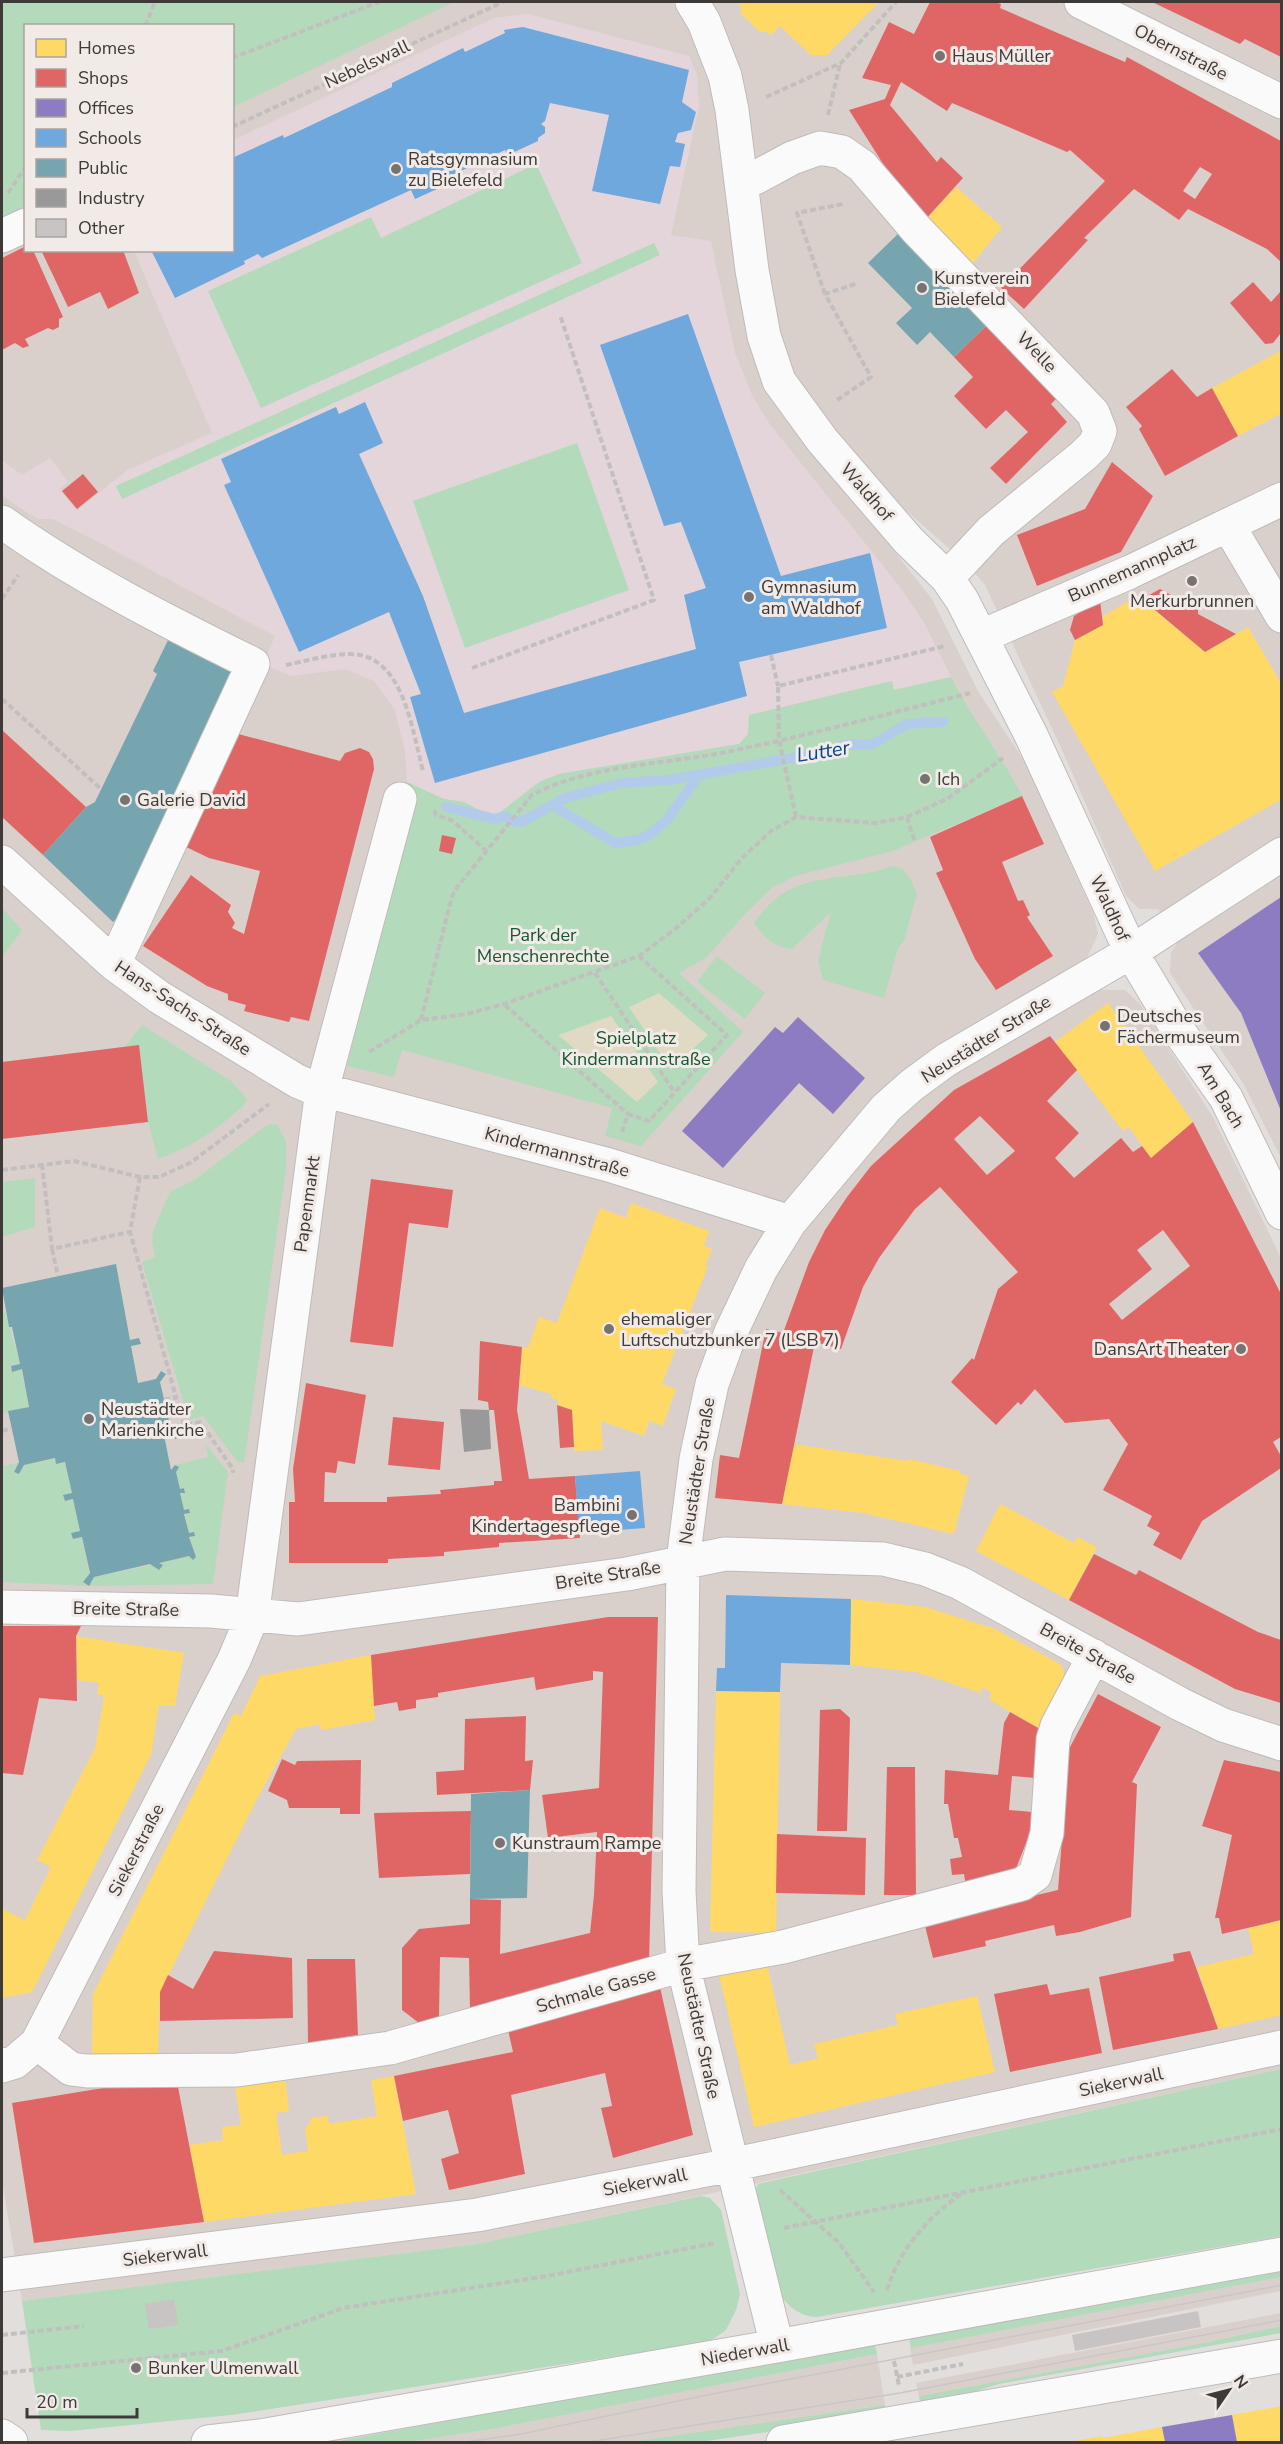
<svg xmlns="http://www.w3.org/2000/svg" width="1283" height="2444" font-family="'Nunito Sans',sans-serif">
<rect width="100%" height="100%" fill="#e2dedc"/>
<!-- built -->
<path fill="#dad0cb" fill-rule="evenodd" d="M2,2H673L682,16L704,61L720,117L740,283L876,528L932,599L979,693L1025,762L1094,915L1098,934L1087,958L1103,990H1125L1140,1004L1213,1117L1281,1258V2069L478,2244L22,2301L2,2181ZM26,26H232V250H26Z
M706,2H1281V1158L1243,1083L1170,973L1171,952L1178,942L1158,909H1139L1126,896L1062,750L985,585L968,565L876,484L797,381L782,350Z
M1281,2277V2291L913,2365L910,2348Z
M1281,2313V2326L1204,2343L919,2396L916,2383Z
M877,2354L885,2405L630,2442H409L498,2428Z"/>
<!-- education -->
<path fill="#e4d5db" d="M528,14L689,56L697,75L699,106L671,235L711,241L735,353L752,395L769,423L903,591L924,623L951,677L894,690L891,681L750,715L748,734L739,744L559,774L539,782L497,815L477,809L464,802L444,799L407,782L405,751L395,710L374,681L345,669L291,676L263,664L275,636L91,538L53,519H38L17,506L2,495V460L22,475L50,458L68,482L59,489L77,511L127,470L212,433L134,251L232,250L233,140L494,18Z"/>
<!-- green -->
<path fill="#b2dabb" d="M2,2H454L233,107L232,26H26L25,206L2,218Z
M536,164L582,263L261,408L208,291L371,217L381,238Z
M654,243L660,255L122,499L116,486Z
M577,443L629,590L465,648L413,501Z
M951,677C972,719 1001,754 1022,796L893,851L795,876L772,888L747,912L707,957L679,973L743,1032L641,1146L605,1136L612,1108L402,1050L394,1077L347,1066L413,814L407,782L444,799L464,802L477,809L497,815L539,782L559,774L739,744L748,734L749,715L892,681L894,690Z
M893,866C907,868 912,882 917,893L904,941L898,948L884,998L823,980L818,960L831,912L792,949C773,946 765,939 754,923C794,865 838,886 893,866Z
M2,908L22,930L2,957Z
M717,956L765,993L745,1019L697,982Z
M142,1025L231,1081L248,1100C225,1125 191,1148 158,1159L148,1122L139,1046L125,1047Z
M277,1124L286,1141V1168L244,1463L237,1461L203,1416L189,1420L142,1262L155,1257L152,1242L153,1231L170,1192L196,1179L267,1125Z
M35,1178V1227L2,1237V1182Z
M5,1312L20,1364L10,1366L11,1371L21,1369L29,1406L2,1414V1313Z
M206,1445L228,1472L213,1584L89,1586L2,1582V1466L19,1463L13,1472L19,1474L24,1465L55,1459L57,1464L65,1463L72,1493L63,1496L65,1501L73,1500L80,1531L71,1534L73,1539L82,1538L89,1573L83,1582L88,1586L94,1577L151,1565L159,1570L163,1565L159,1563L189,1556L194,1560L196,1557L190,1538L194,1537V1532L189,1533L185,1515L190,1513L189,1509L184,1510L180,1494L185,1492V1488L179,1489L176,1472L179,1467L175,1465L208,1457Z
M1281,2069L1282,2236L817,2317C798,2316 788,2306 777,2291L753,2197L758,2184Z
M701,2196L710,2198L721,2210L740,2294L736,2310L726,2330L713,2339L702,2343L231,2415L71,2431L41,2430L22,2301L478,2244Z
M1281,2264V2277L911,2348L909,2339Z
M1281,2326V2333L999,2384L921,2408L919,2396L1204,2343Z
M875,2345L877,2354L498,2428L409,2442H333L781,2359Z
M885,2405L887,2414L700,2442H630Z"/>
<!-- sand -->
<path fill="#e0d9c4" d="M659,993L708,1035L671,1070L629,1007Z
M611,1016L658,1082L637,1102L558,1035Z"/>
<!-- homes -->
<path fill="#ffd966" d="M736,2H879L827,55H811L780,26L771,35L767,32L759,31L741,14V6Z
M956,187L1002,227L973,263L925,220Z
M1282,350V413L1238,436L1212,388Z
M1138,596L1205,652L1248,627L1282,685V799L1155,871L1052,692L1063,686L1075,640L1103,625V616Z
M1108,1003L1193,1122L1151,1158L1129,1127L1123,1131L1055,1042Z
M631,1203L709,1231L704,1246L712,1249L705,1266H708L662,1384L676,1389L663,1426L649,1421L644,1436L601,1421L603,1450L574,1451L572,1410L557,1405L559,1401L550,1397L552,1394L519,1385L522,1347L528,1348L539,1317L557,1323L600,1208L626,1218Z
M792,1444L908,1461L909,1459L960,1471V1474L969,1476L954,1534L863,1513L782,1504Z
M1000,1504L1074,1543L1077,1537L1097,1547L1069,1600L976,1551Z
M851,1599L925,1607L995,1629L1060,1664L1065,1675L1040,1729L990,1700L991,1692L981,1687V1693L916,1672L850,1665Z
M76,1636L184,1653L175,1706L159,1705L151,1754L32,1992L2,1998V1904L4,1910L25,1920L51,1867L37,1860L95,1748L104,1696L97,1694L99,1683L77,1680Z
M371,1655L375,1720L321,1730L320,1724L296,1729L259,1795L160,1992L158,2053H92L93,1994L234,1713L241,1716L260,1676Z
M716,1691L780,1692L776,1933L710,1932Z
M1282,1920V2015L1218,2029L1197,1967L1254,1954L1248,1928Z
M766,1960L790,2065L818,2058L814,2044L898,2025L895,2014L977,1996L995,2072L754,2127L718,1970Z
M394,2076L416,2194L204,2222L189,2145L223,2140L222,2127L241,2125L235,2085L285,2078L289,2111L276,2113L282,2155L308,2151L305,2130L312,2118L328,2116L329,2124L377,2116L371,2080Z
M1282,2406V2442H1237L1232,2415Z
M1162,2427L1165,2442H1070L1101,2436L1102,2438Z"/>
<!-- shops -->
<path fill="#e06666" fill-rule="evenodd" d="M930,2H994L1001,4L1000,8L1125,62L1127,57L1281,141V262L1267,249L1188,209L1179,220L1134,189L1084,238L1088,240L1024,309L1001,288L1105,181L1070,150L1067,152L952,103L947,111L901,82L890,105L937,162L941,157L963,178L925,220L904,197L849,110L885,99L891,85L862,78L889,22L914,34ZM1200,167L1212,174L1195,199L1183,191Z
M1152,2H1281V57L1245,39L1240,44Z
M26,246V250H33L63,317L59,319V327L53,330L48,328L25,339L29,346L23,348L15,343L2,350V258Z
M41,250H123L139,293L108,309L100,292L68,307Z
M1253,282L1271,302L1281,291V333L1273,343L1265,344L1230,303Z
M988,324L1059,396L1051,404L1067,422L1006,484L990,468L1028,432L1006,410L986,429L954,396L973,377L954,357Z
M1172,369L1197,397L1212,388L1238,436L1165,476L1139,429L1142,426L1126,407Z
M1112,462L1153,496L1121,552L1037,586L1017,535L1085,509Z
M83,474L98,492L77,509L62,491Z
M1160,589L1198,610V614L1236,634L1205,652L1142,599Z
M1100,600L1103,625L1075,640L1070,630L1074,616Z
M2,730L86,807L43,855L2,817Z
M231,732L340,761L345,753L360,748L369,752L373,759L374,769L309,1021L291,1017L289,1022L244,1011L246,1005L228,1000V994L207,986L143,946L191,875L231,905L228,912L235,923L232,928L244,934L260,871L209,858L182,845Z
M1022,796L1044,844L1002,862L1018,901L1023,900L1030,915L1027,917L1053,956L996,990L975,959L936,873L943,870L930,837Z
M442,835L456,838L452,854L439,851Z
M1050,1036L1077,1070L1047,1101L1079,1133L1055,1158L1074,1178L1121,1138L1133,1152L1142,1146L1151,1158L1193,1122L1281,1294V1437L1273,1442L1281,1456V1468L1202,1521L1181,1560L1153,1545L1160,1533L1147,1526L1152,1516L1103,1490L1128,1444L1109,1419L1065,1423L1035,1389L1021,1405L1018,1402L996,1425L951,1382L972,1358L974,1360L998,1289L1018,1272L940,1187L915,1209L879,1258L863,1287L841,1349L815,1342L782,1504L715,1498L720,1455L739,1458L766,1329L783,1333L809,1262L825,1230L847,1197L871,1166L954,1090ZM980,1116L1015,1151L987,1175L954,1139ZM1163,1230L1190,1266L1122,1320L1109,1304L1152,1269L1137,1250Z
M139,1045L148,1122L2,1139V1062Z
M371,1179L453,1190L448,1228L409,1223L393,1347L350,1342Z
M480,1341L522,1347L517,1410L529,1479L575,1476L580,1538L499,1543V1547L444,1552V1556L388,1559V1563H289V1502H295L293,1469L306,1383L366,1395L355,1464L338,1461L336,1473L325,1472L324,1502H387V1497L441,1494L440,1490L494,1485V1481H502L494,1410H489L488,1402L478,1400Z
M557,1405L572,1410L574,1447L560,1448Z
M393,1417L444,1422L440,1470L388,1465Z
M1094,1554L1136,1575L1139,1570L1258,1632L1281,1640V1703L1235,1689L1069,1600Z
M608,1617H658L649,1963L470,2011L469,1958L440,1957L439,2018L419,2023L402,2010V1948L419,1929L470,1924V1899L501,1900L500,1954L590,1933L594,1895L597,1832L548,1838L542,1795L599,1788L603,1672L593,1671V1680L536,1690L534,1677L438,1693V1697L416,1700V1708L399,1711L397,1702L374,1706L371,1655Z
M2,1626H81L76,1636L77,1701L39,1698L23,1775L2,1773Z
M1098,1694L1161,1727L1132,1782L1137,1784L1131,1917L1080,1932L1056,1936L1054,1925L985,1941L986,1946L933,1958L924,1922L1058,1890L1069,1749Z
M840,1709L850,1718L847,1831H817L820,1710Z
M1010,1712L1040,1729L1035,1778L1012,1776L1009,1810L1032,1812L1030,1833L1015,1871L966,1887L964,1874L952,1875L950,1859L962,1857L958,1838H954L948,1804H944L945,1770L998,1775L1004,1723Z
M526,1716L525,1761L533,1760L530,1790L437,1795L436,1772L464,1770L465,1719Z
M282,1759L295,1765L297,1761L361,1760L360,1814H340V1808H289L287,1800L268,1791Z
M1224,1760L1281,1772V1920L1222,1934L1219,1918H1215L1232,1835L1202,1826Z
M887,1767H915L916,1895H884Z
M471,1811L470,1874L379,1878L374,1813Z
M777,1834L866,1838L865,1895L776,1893Z
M214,1951L292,1958L293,2018L160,2021V1992L168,1975L193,1989Z
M1190,1951L1218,2029L1113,2050L1099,1977L1174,1961L1173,1954Z
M307,1959H355L358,2035L308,2043Z
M1047,1984L1050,1995L1089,1988L1102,2053L1010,2072L994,1994Z
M660,1987L693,2135L613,2158L601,2108L612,2106L605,2073L511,2095L525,2174L449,2190L441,2159L459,2153L448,2110L403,2121L394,2076L513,2052L508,2030Z
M178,2087L204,2222L34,2243L12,2103L103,2088Z"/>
<!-- offices -->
<path fill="#8e7cc3" d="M1281,897V1111L1241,1013L1198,953Z
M798,1017L865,1078L833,1114L799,1083L723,1168L682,1131L775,1027L783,1033Z
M1232,2415L1237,2442H1165L1162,2427Z"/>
<!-- schools -->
<path fill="#6fa8dc" d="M523,27L689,70L682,102L696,112L691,130L678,133L675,142L685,144L680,167L670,166L660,204L592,191L609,115L550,103L545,121L541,124L545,127V133L538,138V141L508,155L505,150L444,179L446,185L415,199L411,190L262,258L258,254L244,261L245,264L175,298L151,250H232V158L283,135L284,138L392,87V83L463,48L465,52L505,33L504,30Z
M688,314L781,576L870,553L887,628L739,662L747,696L435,783L410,697L421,694L389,612L299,652L224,485L231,482L221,459L336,407L339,414L365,402L383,443L359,454L423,596L464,713L696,649L684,595L706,588L681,522L664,526L600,345Z
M640,1471L645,1528L579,1533L575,1476Z
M726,1595L851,1599L850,1665L781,1663L780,1692L716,1691L717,1668H725Z"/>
<!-- public -->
<path fill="#76a5af" d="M900,232L988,324L954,357L930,332L917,345L896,323L912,308L868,263Z
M170,636L236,665L126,909L113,922L43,855L86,807L95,802L157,674L153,671Z
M116,1264L130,1340L139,1338L141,1344L131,1346L138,1383L156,1379L161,1371L166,1374L160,1382L171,1429L179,1434L176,1439L164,1435L171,1470L175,1465L179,1467L176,1472L180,1489L184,1488L185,1493H180L184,1510L189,1509L190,1513L184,1514L189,1533L194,1532L195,1536L189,1537L196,1557L193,1560L189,1556L159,1563L163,1565L159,1570L150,1564L94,1577L89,1586L83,1582L90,1573L82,1537L73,1539L71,1533L80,1531L73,1499L65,1501L63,1495L72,1493L65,1462L56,1464L55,1458L24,1465L19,1474L14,1472L19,1462L8,1411L29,1407L22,1369L12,1372L11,1366L20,1364L12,1327H9L2,1288Z
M530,1790L527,1898L470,1899L471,1794Z"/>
<!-- industry -->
<path fill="#999" d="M460,1409L489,1410L491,1449L464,1452Z"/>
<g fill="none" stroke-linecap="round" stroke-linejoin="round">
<!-- stream -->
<path stroke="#b3cbea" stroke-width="10" d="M552,805L615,843L638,840L649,835L667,820L700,774
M446,807L494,819L505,816L515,822L523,821L565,798L622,783L669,780L826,752L845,745L873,744L907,724L943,722"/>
</g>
<!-- building -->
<path fill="#c7c4c3" d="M174,2299L178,2325L149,2329L145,2304Z
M1198,2311L1201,2327L1075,2351L1072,2335Z"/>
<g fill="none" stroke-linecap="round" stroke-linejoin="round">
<!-- minor casing -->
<g stroke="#bebbba" stroke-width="35">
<path id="minor" d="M692,2L704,22L725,76L732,110L752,270L764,336L779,381L822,440L908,540L947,578L962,600L1031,735L1131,952L1176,1027L1226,1098L1282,1213
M1081,2L1282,102
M742,185L792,158L820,148L842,152L862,166L916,229L1093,413L1100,431L1095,444L1084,455L991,531L947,578
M2,236L26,225
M2,522C81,578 166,621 253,664L114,964
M1228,525L1282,616
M982,636L1130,572L1282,499
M2,862L114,964L159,997L297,1081L311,1087L609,1165L790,1222
M2,1607L211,1611L298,1619L627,1574L725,1554L883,1559L925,1569L960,1583L1180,1704L1223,1725L1282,1744
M37,2043L71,2069L87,2071L237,2070L390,2048L683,1965L783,1947L1022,1884L1035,1875L1047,1833L1053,1739L1057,1726L1094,1656
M2,2066L15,2062L37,2043L234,1660L252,1617L322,1090L400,799
M2,2275L477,2215L731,2165L1282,2047
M777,2346L683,1965L679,1891L683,1561L696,1459L712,1384L731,1332L761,1269L790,1222L886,1108L912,1085L946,1060L1131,952L1282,854
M2,2436L11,2442
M208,2442L260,2436L777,2346L1282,2254
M783,2442L1282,2356"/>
</g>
<!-- path -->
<path stroke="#c2bfbf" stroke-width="4" stroke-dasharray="6 3" stroke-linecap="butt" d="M145,26L155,2
M232,58L379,2
M766,97L841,63L896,2
M828,115L840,64
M232,127L503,2
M8,193L26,166
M825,294L797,213L843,204
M837,400L871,377L825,294L858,283
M2,599L18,575
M771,655L778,686
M286,665C306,661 330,654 350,654C404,654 412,731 423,771
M472,668L654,600L560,315
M2,699L101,789
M434,810L436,815L453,821L486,851
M796,817L779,740L778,686L945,646
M907,817L915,842
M595,973L675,1093
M505,1005L628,1114
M421,1020L452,896L458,886L532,795C586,766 662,764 722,753C805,736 888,714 970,693
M369,1052L421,1020L467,1014L504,1004L639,956L675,929L710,898L741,859L771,831L796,817L876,823L907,817L947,799L1003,758
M622,1132L628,1114L649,1121L727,1035L639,956
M42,1164L52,1249L129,1232
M2,1170L74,1161L140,1177H159L190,1163L269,1104
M140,1177L130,1232L176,1397
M52,1249L58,1276
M164,1400L176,1397L184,1426L200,1422L233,1469V1473
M2,1431L11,1428
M780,2190L839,2243L874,2292
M784,2228L1282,2129
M887,2290C898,2252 929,2215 962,2194
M2,2335L84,2326
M894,2361L899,2386
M2,2373L222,2351L343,2308L547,2276L715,2243
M897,2377L963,2364"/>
<!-- minor -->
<use href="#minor" stroke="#fbfafa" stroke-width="33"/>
<!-- tram -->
<path stroke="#c8c7c6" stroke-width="1.5" d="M466,2442L521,2434L702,2396L1282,2285
M588,2442L900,2393L1282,2320"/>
</g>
<!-- markers -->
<g fill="#777371" stroke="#f2eae6" stroke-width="2">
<circle cx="940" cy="56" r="6"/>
<circle cx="396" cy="169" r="6"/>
<circle cx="922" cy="288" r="6"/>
<circle cx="1192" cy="581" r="6"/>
<circle cx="749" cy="597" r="6"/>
<circle cx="925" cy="779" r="6"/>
<circle cx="125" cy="800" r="6"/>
<circle cx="1105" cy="1026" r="6"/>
<circle cx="609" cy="1329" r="6"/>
<circle cx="1241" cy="1349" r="6"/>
<circle cx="89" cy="1419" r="6"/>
<circle cx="632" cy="1515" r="6"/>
<circle cx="500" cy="1843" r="6"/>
<circle cx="136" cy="2368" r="6"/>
</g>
<g text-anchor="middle" stroke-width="6" stroke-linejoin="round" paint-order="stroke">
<!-- street labels -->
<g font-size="18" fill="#3d3a38" stroke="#f2eae6">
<text transform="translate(1181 52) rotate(27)" y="6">Obernstraße</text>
<text transform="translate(367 64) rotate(-25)" y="6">Nebelswall</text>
<text transform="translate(1037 352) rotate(46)" y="6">Welle</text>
<text transform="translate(867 492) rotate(49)" y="6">Waldhof</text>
<text transform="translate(1132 569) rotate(-24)" y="6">Bunnemannplatz</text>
<text transform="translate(1110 908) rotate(65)" y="6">Waldhof</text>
<text transform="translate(183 1008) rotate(33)" y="6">Hans-Sachs-Straße</text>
<text transform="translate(986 1039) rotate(-32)" y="6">Neustädter Straße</text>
<text transform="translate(1221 1095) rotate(59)" y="6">Am Bach</text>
<text transform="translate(557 1152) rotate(15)" y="6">Kindermannstraße</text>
<text transform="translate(307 1204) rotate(-82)" y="6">Papenmarkt</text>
<text transform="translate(697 1471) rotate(-81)" y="6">Neustädter Straße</text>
<text transform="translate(608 1575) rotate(-9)" y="6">Breite Straße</text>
<text transform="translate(126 1609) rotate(1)" y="6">Breite Straße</text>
<text transform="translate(1088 1653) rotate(29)" y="6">Breite Straße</text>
<text transform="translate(136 1850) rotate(-63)" y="6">Siekerstraße</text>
<text transform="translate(596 1990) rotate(-16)" y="6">Schmale Gasse</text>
<text transform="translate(699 2026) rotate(78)" y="6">Neustädter Straße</text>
<text transform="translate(1121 2082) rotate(-12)" y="6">Siekerwall</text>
<text transform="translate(645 2182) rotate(-11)" y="6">Siekerwall</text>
<text transform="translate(165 2255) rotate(-7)" y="6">Siekerwall</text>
<text transform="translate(745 2352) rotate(-10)" y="6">Niederwall</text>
</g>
<!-- poi labels -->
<g font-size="18" fill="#3d3a38" stroke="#f2eae6" text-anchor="start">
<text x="952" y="62">Haus Müller</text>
<text x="408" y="165">Ratsgymnasium<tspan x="408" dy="21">zu Bielefeld</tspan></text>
<text x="934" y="284">Kunstverein<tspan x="934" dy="21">Bielefeld</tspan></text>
<text x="761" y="593">Gymnasium<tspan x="761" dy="21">am Waldhof</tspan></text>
<text x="1192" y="607" text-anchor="middle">Merkurbrunnen</text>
<text x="937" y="785">Ich</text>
<text x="137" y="806">Galerie David</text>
<text x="1117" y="1022">Deutsches<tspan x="1117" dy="21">Fächermuseum</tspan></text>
<text x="621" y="1325">ehemaliger<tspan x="621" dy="21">Luftschutzbunker 7 (LSB 7)</tspan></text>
<text x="1229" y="1355" text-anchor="end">DansArt Theater</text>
<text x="101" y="1415">Neustädter<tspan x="101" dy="21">Marienkirche</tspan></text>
<text x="620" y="1511" text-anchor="end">Bambini<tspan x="620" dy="21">Kindertagespflege</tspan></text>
<text x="512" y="1849">Kunstraum Rampe</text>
<text x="148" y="2374">Bunker Ulmenwall</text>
</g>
<!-- park labels -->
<g font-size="18" fill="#15572f" stroke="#f2eae6">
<text x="543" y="941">Park der<tspan x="543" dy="21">Menschenrechte</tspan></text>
<text x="636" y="1044">Spielplatz<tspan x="636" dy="21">Kindermannstraße</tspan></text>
</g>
<!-- water labels -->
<g font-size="20" font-style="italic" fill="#054788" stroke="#f2eae6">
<text transform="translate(823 751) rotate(-9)" y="7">Lutter</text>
</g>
</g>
<!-- border -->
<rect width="1283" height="2444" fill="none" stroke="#3d3a38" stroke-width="6"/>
<!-- legend -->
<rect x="24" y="24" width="210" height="228" fill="#f2eae6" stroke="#aaa4a0" stroke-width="1.5"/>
<rect x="36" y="39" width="30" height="18" fill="#ffd966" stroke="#aaa4a0" stroke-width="1.5"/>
<text x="78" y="54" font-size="18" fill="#3d3a38">Homes</text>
<rect x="36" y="69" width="30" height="18" fill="#e06666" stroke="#aaa4a0" stroke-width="1.5"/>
<text x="78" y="84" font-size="18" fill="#3d3a38">Shops</text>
<rect x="36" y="99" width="30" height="18" fill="#8e7cc3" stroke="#aaa4a0" stroke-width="1.5"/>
<text x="78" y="114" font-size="18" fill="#3d3a38">Offices</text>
<rect x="36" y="129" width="30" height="18" fill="#6fa8dc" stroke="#aaa4a0" stroke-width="1.5"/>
<text x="78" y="144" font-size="18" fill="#3d3a38">Schools</text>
<rect x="36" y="159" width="30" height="18" fill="#76a5af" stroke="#aaa4a0" stroke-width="1.5"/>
<text x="78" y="174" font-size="18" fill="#3d3a38">Public</text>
<rect x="36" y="189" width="30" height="18" fill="#999999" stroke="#aaa4a0" stroke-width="1.5"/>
<text x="78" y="204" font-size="18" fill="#3d3a38">Industry</text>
<rect x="36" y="219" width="30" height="18" fill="#c7c4c3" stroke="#aaa4a0" stroke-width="1.5"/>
<text x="78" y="234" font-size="18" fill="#3d3a38">Other</text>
<!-- north arrow -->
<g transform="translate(1229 2390) rotate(55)" stroke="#f2eae6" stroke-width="4.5" paint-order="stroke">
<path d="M0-4.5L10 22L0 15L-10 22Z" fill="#3d3a38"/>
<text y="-9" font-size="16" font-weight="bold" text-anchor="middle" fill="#3d3a38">N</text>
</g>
<!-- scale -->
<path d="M27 2408v9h110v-9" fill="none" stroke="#3d3a38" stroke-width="3"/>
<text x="36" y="2408" font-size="18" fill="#3d3a38" stroke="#f2eae6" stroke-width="4.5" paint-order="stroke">20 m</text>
</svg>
